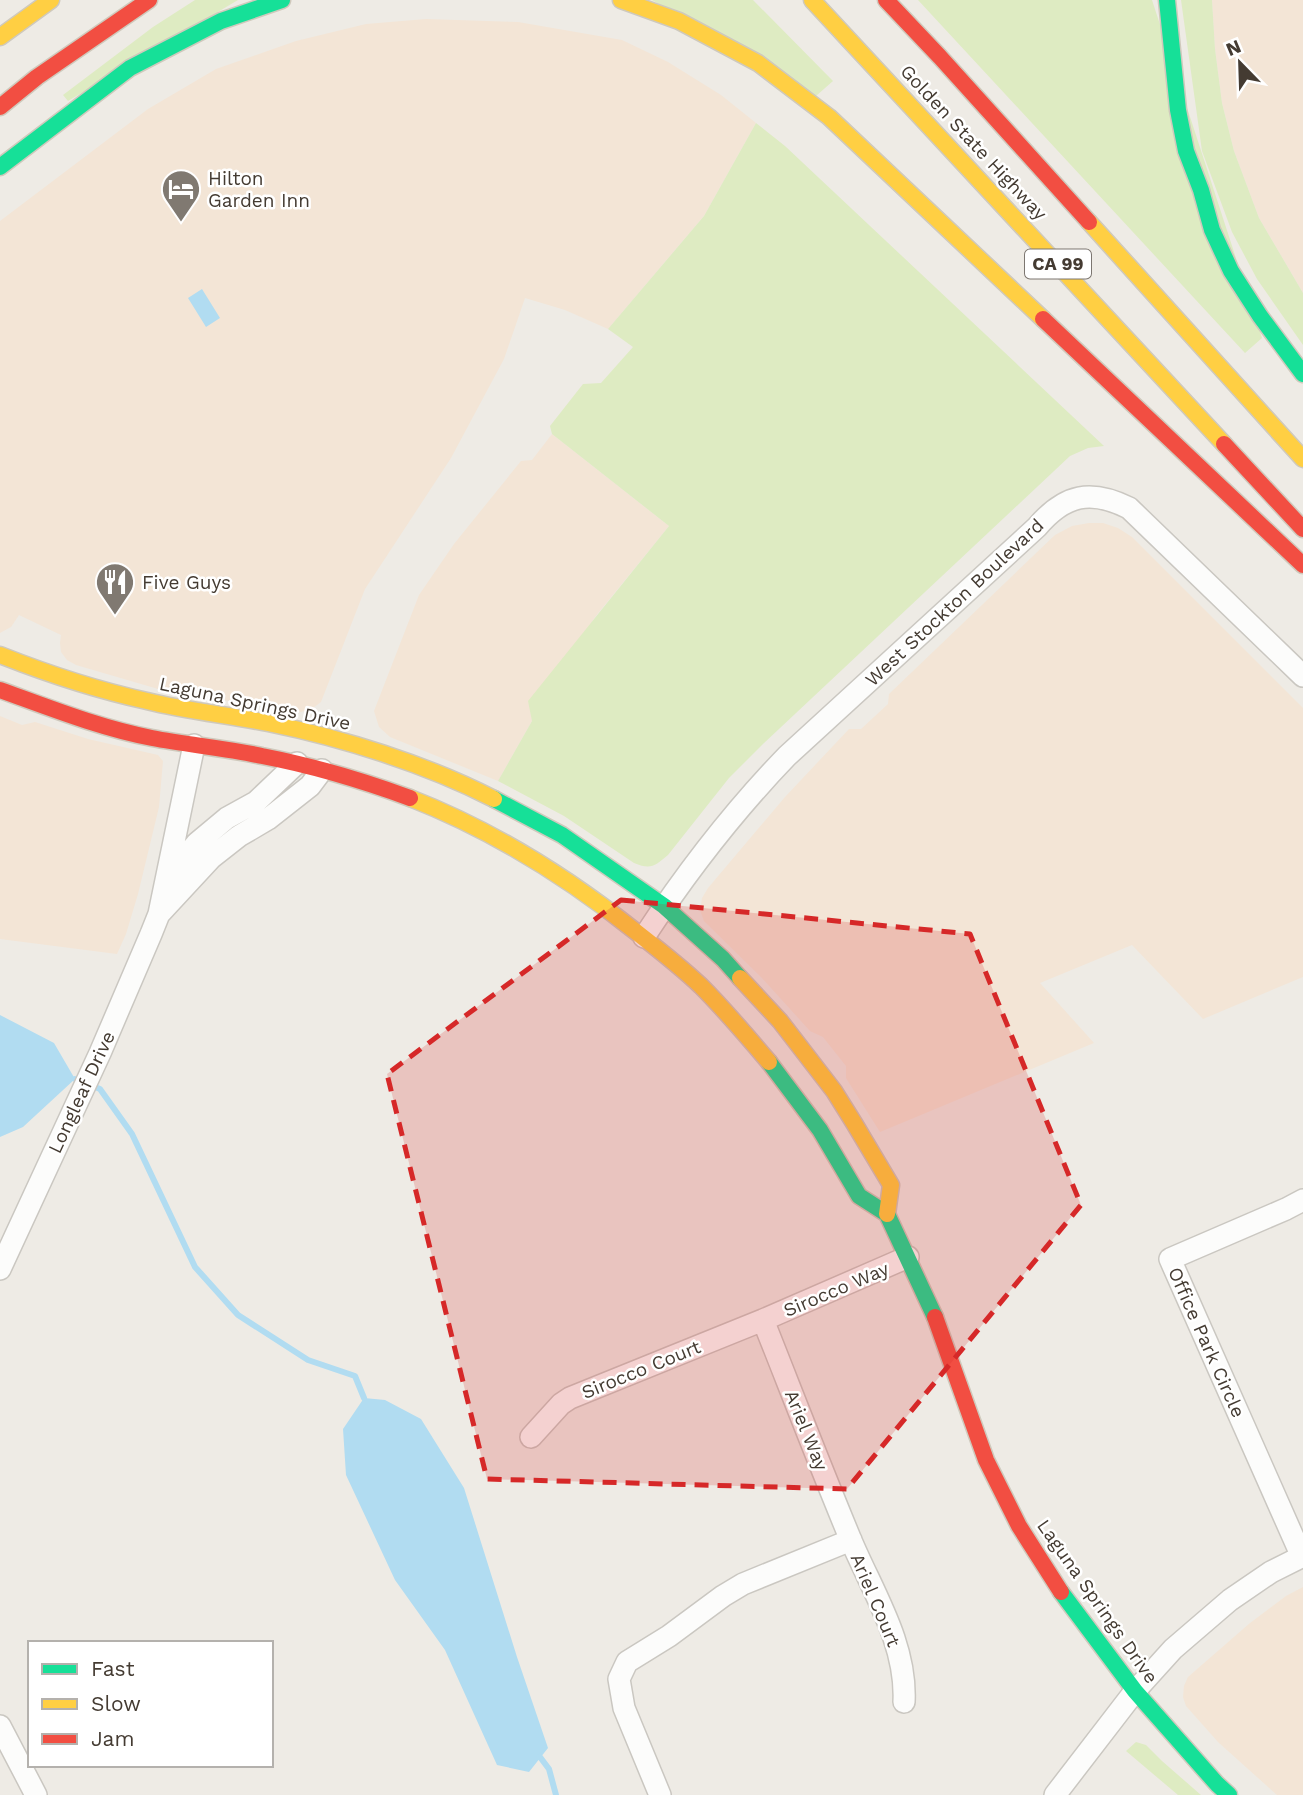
<svg xmlns="http://www.w3.org/2000/svg" width="1303" height="1795" font-family="'Work Sans',sans-serif">
<rect width="100%" height="100%" fill="#eeebe5"/>
<!-- commercial -->
<path fill="#f3e5d6" d="M1212,0H1303V293L1259,218L1234,151L1222,103L1215,49Z
M426,19L518,22L622,40L668,62L721,95L756,123L704,216L608,329L565,310L525,298L504,359L451,458L365,589L321,702L313,708L301,712L165,691L76,665L67,660L61,652L60,643L61,635L19,615L11,627L0,633V221L148,109L216,69L296,41L366,24Z
M552,434L669,526L595,617L532,721L498,781L390,737L379,727L374,711L419,595L454,544L521,461L532,460Z
M1089,523H1103L1118,528L1132,537L1303,708V977L1203,1019L1132,945L1040,983L1094,1043L880,1132L846,1078V1066L823,1037L810,1031L762,978L704,921L700,910L702,898L708,888L785,797L849,729H861L888,704L889,694L1055,535L1072,526Z
M0,716L22,725L35,722L88,739L158,755L163,761L159,807L138,894L126,934L117,954L0,939Z
M1303,1587V1795H1277L1218,1742L1186,1706L1183,1697L1184,1686L1188,1677L1250,1623L1286,1596Z"/>
<!-- green -->
<path fill="#deebc2" d="M195,0H238L68,101L63,95L153,27Z
M652,0H753L833,81L816,96Z
M918,0H1152L1262,338L1245,353Z
M1181,0H1212L1215,49L1222,103L1234,151L1259,218L1303,293V345L1257,279L1232,232L1202,151Z
M756,123L785,146L1104,446L1088,448L1070,456L763,744L729,778L668,855C655,866 651,870 634,863L564,816L498,781L532,721L528,701L669,526L552,434L550,426L583,384L601,383L633,347L608,329L704,216Z
M1136,1742L1146,1745L1162,1761L1201,1795H1178L1126,1751Z"/>
<!-- water -->
<path fill="#b1dcf1" d="M202,289L220,318L206,327L188,298Z
M0,1015L54,1043L75,1079L23,1127L0,1137Z
M364,1398L385,1400L421,1419L464,1488L517,1657L548,1748L529,1772L497,1765L445,1650L395,1580L346,1475L343,1429Z"/>
<g fill="none" stroke-linecap="round" stroke-linejoin="round">
<!-- stream -->
<path stroke="#b1dcf1" stroke-width="6" d="M75,1079L100,1089L132,1134L195,1267L238,1315L308,1360L355,1376L364,1398
M540,1757L549,1769L556,1795"/>
<!-- street casing -->
<g stroke="#cac7c1" stroke-width="24">
<path id="street" d="M168,878L197,843L227,818L256,802L297,763
M160,913L211,858L239,836L268,819L310,786L322,770
M644,937C686,873 734,811 787,756L1037,527C1065,494 1091,489 1129,508L1303,676
M0,1269L100,1053L151,934L159,914L194,745
M763,1320C792,1393 820,1466 850,1538C872,1591 907,1643 904,1702
M531,1437L561,1404L570,1398L763,1320L908,1257
M1302,1557L1170,1259L1286,1209L1303,1200
M0,1726L36,1795
M660,1795L624,1708L619,1679L627,1662L669,1636L723,1596L743,1584L851,1540
M1055,1795L1135,1691L1173,1649L1230,1600L1271,1572L1303,1556"/>
</g>
<!-- fast casing -->
<g stroke="#cfc9bc" stroke-width="19">
<path id="fast" d="M1167,0L1178,110L1186,151L1201,190L1212,230L1231,271L1260,316L1303,374
M0,167L130,68L221,21L282,0
M494,799L562,835L664,906L723,959L740,978
M769,1062L820,1130L859,1196L887,1214L935,1317
M1061,1592L1135,1691L1217,1784L1229,1795"/>
</g>
<!-- slow casing -->
<g stroke="#cfc9bc" stroke-width="19">
<path id="slow" d="M621,0L679,21L758,63L829,117L1043,319
M812,0L1224,444
M0,37L51,0
M1089,222L1303,459
M0,655C48,674 97,690 147,701C187,711 228,715 268,723C342,738 426,764 494,799
M410,798C492,830 566,876 635,931C658,949 680,966 701,986C725,1010 747,1036 769,1062
M740,978L780,1021L834,1091L854,1123L891,1185L887,1214"/>
</g>
<!-- jam casing -->
<g stroke="#cfc9bc" stroke-width="19">
<path id="jam" d="M886,0L940,57L1089,222
M0,107L37,77L149,0
M1043,319L1303,565
M1224,444L1303,529
M0,690C50,708 100,728 152,738C188,745 226,748 262,756C314,766 361,780 410,798
M935,1317L986,1460L1019,1526L1061,1592"/>
</g>
<!-- street -->
<use href="#street" stroke="#fcfcfb" stroke-width="21"/>
<!-- fast -->
<use href="#fast" stroke="#16e098" stroke-width="16"/>
<!-- slow -->
<use href="#slow" stroke="#ffcf43" stroke-width="16"/>
<!-- jam -->
<use href="#jam" stroke="#f24e42" stroke-width="16"/>
</g>
<!-- marked area -->
<path fill="#d62828" fill-opacity="0.2" stroke="#d62828" stroke-width="5" stroke-dasharray="14 9" stroke-linejoin="round" d="M621,900L970,934L1081,1205L847,1489L487,1479L387,1074Z"/>
<!-- icons -->
<defs>
<g id="hotel-pin" transform="scale(2.0125)"><path d="M0 17L-7.5 6A9.5 9.5 0 1 1 7.5 6Z" fill="#807971" stroke="#fff"/><path d="M-6-4.5h1.5V1H6V5H4.5V3h-9V5H-6ZM-4 0a1.8 1.8 0 1 1 3.6 0ZM.5 0V-2.5h3Q6-2.5 6 0Z" fill="#fff"/></g>
<g id="restaurant-pin" transform="scale(2.0125)"><path d="M0 17L-7.5 6A9.5 9.5 0 1 1 7.5 6Z" fill="#807971" stroke="#fff"/><path d="M-5-6h1v4h1v-4h1v4h1v-4h1v5L-1.5 .5V6h-2V.5L-5-1ZM5-6V6H3V1.5H1.5Q1.5-4 5-6Z" fill="#fff"/></g>
</defs>
<g fill-rule="evenodd">
<use href="#hotel-pin" x="181" y="189"/>
<use href="#restaurant-pin" x="115" y="582"/>
</g>
<g text-anchor="middle" stroke-width="5" stroke-linejoin="round" paint-order="stroke">
<!-- shield labels -->
<rect fill="#fff" stroke="#7c7670" stroke-width="2" x="1025" y="249.5" width="66" height="29" rx="5"/>
<g font-size="18" font-weight="bold" fill="#443b32">
<text x="1058" y="270">CA 99</text>
</g>
<!-- street labels -->
<g font-size="19" fill="#443b32" stroke="#fff">
<text transform="translate(974 142) rotate(47)" y="7">Golden State Highway</text>
<text transform="translate(954 602) rotate(-43)" y="7">West Stockton Boulevard</text>
<text transform="translate(255 703) rotate(12)" y="7">Laguna Springs Drive</text>
<text transform="translate(81 1092) rotate(-65)" y="7">Longleaf Drive</text>
<text transform="translate(836 1289) rotate(-23)" y="7">Sirocco Way</text>
<text transform="translate(1207 1342) rotate(66)" y="7">Office Park Circle</text>
<text transform="translate(641 1369) rotate(-22)" y="7">Sirocco Court</text>
<text transform="translate(807 1430) rotate(68)" y="7">Ariel Way</text>
<text transform="translate(876 1600) rotate(67)" y="7">Ariel Court</text>
<text transform="translate(1098 1601) rotate(55)" y="7">Laguna Springs Drive</text>
</g>
<!-- poi labels -->
<g font-size="19" fill="#443b32" stroke="#fff" text-anchor="start">
<text x="208" y="185">Hilton<tspan x="208" dy="22">Garden Inn</tspan></text>
<text x="142" y="589">Five Guys</text>
</g>
</g>
<!-- legend -->
<rect x="28" y="1641" width="245" height="126" fill="#ffffff" stroke="#b4b1ad" stroke-width="2"/>
<rect x="42" y="1664" width="35" height="10" fill="#16e098" stroke="#b4b1ad" stroke-width="2"/>
<text x="91" y="1676" font-size="21" fill="#443b32">Fast</text>
<rect x="42" y="1699" width="35" height="10" fill="#ffcf43" stroke="#b4b1ad" stroke-width="2"/>
<text x="91" y="1711" font-size="21" fill="#443b32">Slow</text>
<rect x="42" y="1734" width="35" height="10" fill="#f24e42" stroke="#b4b1ad" stroke-width="2"/>
<text x="91" y="1746" font-size="21" fill="#443b32">Jam</text>
<!-- north arrow -->
<g transform="translate(1240 63) rotate(337)" stroke="#ffffff" stroke-width="5" paint-order="stroke">
<path d="M0-5L12 26L0 18L-12 26Z" fill="#443b32"/>
<text y="-10" font-size="19" font-weight="bold" text-anchor="middle" fill="#443b32">N</text>
</g>
</svg>
